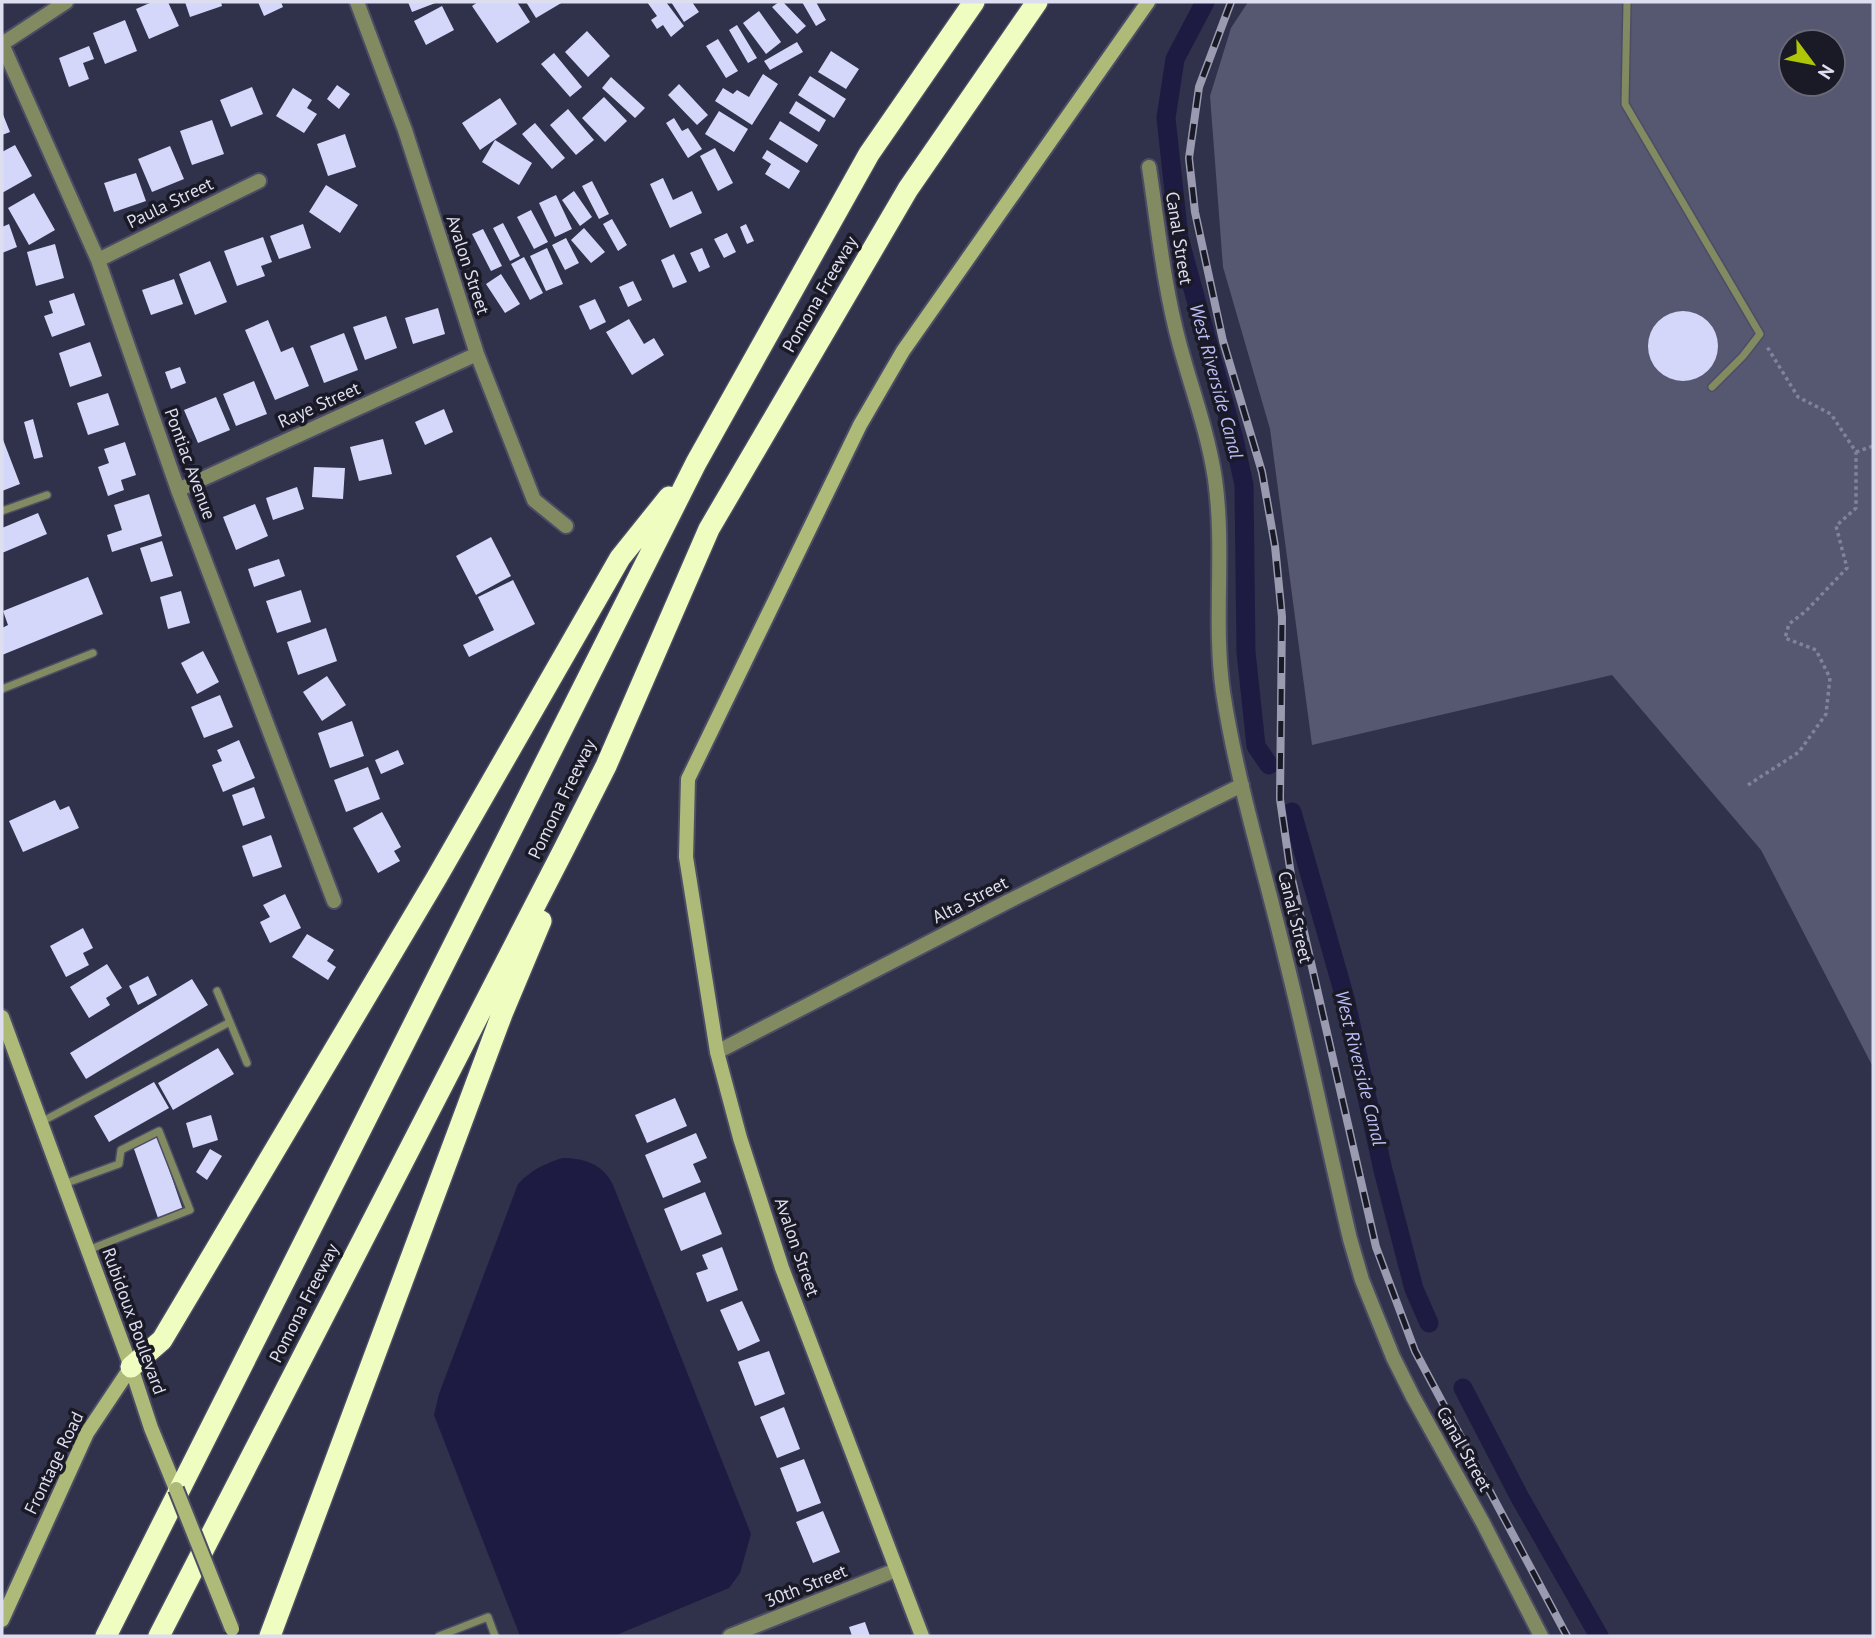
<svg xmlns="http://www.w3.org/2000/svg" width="1875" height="1638" font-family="'PT Sans',sans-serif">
<rect width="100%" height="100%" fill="#30314b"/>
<!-- green -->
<path fill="#565771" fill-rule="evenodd" d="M1248,2H1873V1067L1761,850L1612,675L1312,745L1270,429L1223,267L1210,96L1231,28ZM1791,42H1833V84H1791Z"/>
<!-- water -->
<path fill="#1e1b42" d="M562,1158C584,1158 603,1164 613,1185L751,1534L740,1573L729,1588L614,1636H520L434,1415L439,1394L518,1184C531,1170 544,1164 562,1158Z"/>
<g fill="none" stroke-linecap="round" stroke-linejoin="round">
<!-- canal -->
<path stroke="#1e1b42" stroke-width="19" d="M1205,2L1175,59L1166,118L1179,238L1234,439L1244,485L1246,652L1256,746L1269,765
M1292,812L1345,998L1383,1170L1414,1289L1429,1323
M1463,1388L1519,1496L1599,1636"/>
</g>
<!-- building -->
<path fill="#d4d7f9" d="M152,2H168L179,26L149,39L136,9Z
M185,2H221L222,6L190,17Z
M258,2H281L283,7L264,16Z
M408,2H438L412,12Z
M478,2H517L530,22L497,43L472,6Z
M526,2H563L536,18Z
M647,2H666L684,26L671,37L663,25L657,29L651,20L657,16Z
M671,2H692L699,12L684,22Z
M779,2H783L806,26L797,34L772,7Z
M802,2H816L826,20L816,26Z
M442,6L454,30L426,45L414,21Z
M759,11L781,42L766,54L743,23Z
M125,20L137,51L105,64L93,33Z
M737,25L757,58L748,63L729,30Z
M587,31L610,56L588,77L565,52Z
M718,39L738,71L726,78L706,46Z
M797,42L803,52L770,70L764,61Z
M89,46L94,59L83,63L89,79L69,87L59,58Z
M831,51L859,69L846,89L818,72Z
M554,53L582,87L570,97L541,64Z
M763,74L778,84L752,125L715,101L723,88L733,94L737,90L749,97Z
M810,76L846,99L834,118L798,95Z
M611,77L645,108L635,118L602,88Z
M679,84L708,115L697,125L668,95Z
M337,85L350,94L339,109L327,99Z
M252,87L263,114L231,127L220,100Z
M293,88L312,100L307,108L317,114L304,133L276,116Z
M604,97L627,121L605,142L582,118Z
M500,98L517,124L480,150L462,123Z
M796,101L826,120L819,132L789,113Z
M568,109L594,140L576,155L550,125Z
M719,111L748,129L734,152L705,134Z
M2,112L10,132L2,135Z
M674,118L682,131L688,128L702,149L688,158L666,123Z
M212,120L224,154L192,165L180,131Z
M780,121L818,145L807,163L769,139Z
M535,123L565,158L552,169L522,134Z
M345,134L356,167L328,176L317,144Z
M495,140L532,163L519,185L482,162Z
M15,145L32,176L2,193V152Z
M170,146L184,179L152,192L138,159Z
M715,148L733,183L718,191L700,156Z
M767,150L800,171L789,189L765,174L771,164L762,158Z
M136,173L146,201L114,212L104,183Z
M663,178L673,200L692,191L702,213L670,228L650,184Z
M592,181L609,214L599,219L582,186Z
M326,185L358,205L340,233L309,212Z
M574,191L592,217L580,226L562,200Z
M34,193L55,230L29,245L8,208Z
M556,195L572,229L555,237L539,203Z
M531,210L548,242L534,249L517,217Z
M612,219L627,245L618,251L603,224Z
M503,223L520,256L510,261L493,228Z
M9,224L17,247L2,253V227Z
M303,224L311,248L279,259L270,236Z
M746,224L754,241L747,244L740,227Z
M584,228L605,252L591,263L571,240Z
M483,229L502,266L491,271L472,234Z
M727,233L736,252L724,258L714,239Z
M263,237L272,262L261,266L265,276L237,286L224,251Z
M566,238L579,263L565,270L552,245Z
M55,244L64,278L36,286L27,252Z
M547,248L563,284L546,291L530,256Z
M702,248L710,267L699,272L690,253Z
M674,254L687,282L673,288L661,260Z
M524,257L543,293L530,300L511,264Z
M210,261L227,302L195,315L179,274Z
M501,274L520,304L505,313L486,284Z
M174,279L183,304L151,315L142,290Z
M633,281L642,300L628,307L619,287Z
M74,293L85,325L52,337L44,316L53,313L49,301Z
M595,299L606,322L590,330L579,306Z
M438,308L445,334L413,344L405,318Z
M1648 346a35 35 0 1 1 70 0a35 35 0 1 1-70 0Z
M386,316L397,348L365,360L353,327Z
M629,319L644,344L654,338L664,355L632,375L606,332Z
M268,320L281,352L293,347L309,386L275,400L245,330Z
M344,333L358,370L324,383L310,346Z
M90,342L102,376L70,387L59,353Z
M180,367L186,383L171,389L165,372Z
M254,381L267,414L236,426L223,394Z
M108,393L119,425L88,435L77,403Z
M216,397L230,430L198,443L184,410Z
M444,409L453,432L425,445L415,422Z
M33,419L43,457L34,459L24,422Z
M2,437L20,484L2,491Z
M383,439L392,474L359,481L350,447Z
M125,442L136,475L121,480L124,490L108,496L98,467L109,463L104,449Z
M314,467L345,468L343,499L312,497Z
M297,487L304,509L273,520L266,498Z
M149,494L162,536L112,552L107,535L122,530L114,505Z
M255,504L268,536L236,550L223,517Z
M38,513L47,534L2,553V528Z
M491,537L511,576L476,595L456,556Z
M162,541L173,576L151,582L140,548Z
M279,559L285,576L254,587L248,569Z
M88,577L103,614L2,655V628L8,625L3,611Z
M513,580L535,624L469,657L463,645L494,630L478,597Z
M301,590L311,622L277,633L266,601Z
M181,591L190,623L168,629L160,597Z
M326,628L337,661L298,675L287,642Z
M203,651L219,682L197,694L181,663Z
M327,676L346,705L322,721L303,692Z
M220,695L233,727L204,738L191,707Z
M352,721L364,756L330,768L318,733Z
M239,740L255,778L223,792L212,765L222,761L217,750Z
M398,750L404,764L381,774L375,760Z
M368,767L380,799L346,812L334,780Z
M254,787L265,818L243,826L232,795Z
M55,800L60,810L69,806L79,828L23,852L9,821Z
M382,812L401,847L394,851L400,861L378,873L353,828Z
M271,835L282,867L253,877L242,846Z
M285,894L301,928L270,943L260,922L270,917L263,905Z
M83,928L93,948L83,953L89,965L66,977L50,946Z
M307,934L334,950L327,961L336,967L328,980L292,957Z
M107,964L122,988L106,998L110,1005L89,1018L70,987Z
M148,976L157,995L138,1005L129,986Z
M192,979L208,1005L86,1079L70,1053Z
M218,1048L234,1074L173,1110L158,1083Z
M154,1082L169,1108L109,1142L94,1116Z
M675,1098L687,1126L647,1143L635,1115Z
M211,1115L218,1140L193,1148L186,1123Z
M696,1133L707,1158L693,1164L701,1182L663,1198L645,1155Z
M158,1137L183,1210L158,1218L133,1146Z
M210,1149L222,1156L207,1180L196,1172Z
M705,1192L722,1234L681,1251L664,1209Z
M722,1247L738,1290L707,1302L696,1273L708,1269L702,1255Z
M742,1301L760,1341L738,1351L720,1310Z
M769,1351L785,1394L755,1406L738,1362Z
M784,1407L800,1449L777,1458L760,1417Z
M804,1459L821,1503L797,1512L780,1468Z
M823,1511L840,1552L813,1563L796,1522Z
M865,1622L870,1636H852L849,1627Z"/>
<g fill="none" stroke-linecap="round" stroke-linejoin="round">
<!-- lane casing -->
<g stroke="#4c4d65" stroke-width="10">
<path id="lane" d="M1627,2L1625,104L1760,334L1743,356L1712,387
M2,511L47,495
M2,689L93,653
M217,991L230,1022
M41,1122L230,1022L247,1063
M64,1184L119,1164L121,1150L159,1131L190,1210L88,1250
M439,1636L488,1617L495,1636"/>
</g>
<!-- street casing -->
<g stroke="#4c4d65" stroke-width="18">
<path id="street" d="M357,2L405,130L477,354L534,500L566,526
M2,44L98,260L178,490L334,901
M2,44L66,2
M1149,167C1158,227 1164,288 1180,346C1192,390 1208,433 1215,479C1225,550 1213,622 1223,692C1237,783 1265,871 1286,960C1309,1052 1328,1146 1350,1239L1362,1280L1393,1357L1413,1397L1483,1523L1541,1636
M98,260L259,181
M178,490L477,354
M717,1052L1007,902L1242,785
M730,1636L896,1570"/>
</g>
<!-- secondary casing -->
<g stroke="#4c4d65" stroke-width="18">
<path id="secondary" d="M2,1017L131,1367L151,1428L176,1489
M2,1620L87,1433L131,1367
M922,1636L782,1268L740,1138L717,1052L686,857L688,779L860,425L903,351L1148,2"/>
</g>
<!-- highway casing -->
<g stroke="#4c4d65" stroke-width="24">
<path id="highway" d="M131,1367L162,1340L437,877L620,558L669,497
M106,1636L696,463L869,154L974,2
M159,1636L564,849L606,766L709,529L908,189L1037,2
M270,1636L502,1014L541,921"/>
</g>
<!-- path -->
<path stroke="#828398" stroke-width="3.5" stroke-dasharray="3.5 3.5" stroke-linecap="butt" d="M1856,452L1873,446
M1748,785L1799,752L1826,714L1830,678L1816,650L1785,638L1789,624L1806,611L1847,568L1836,526L1856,508V452L1831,414L1798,397L1766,345"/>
<!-- lane -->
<use href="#lane" stroke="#818a61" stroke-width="7"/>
<!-- street -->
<use href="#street" stroke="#818a61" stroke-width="14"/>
<!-- secondary -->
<use href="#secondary" stroke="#adba78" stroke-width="14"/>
<!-- highway -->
<use href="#highway" stroke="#f0fdc1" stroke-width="21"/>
<!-- rail casing -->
<g stroke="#9a9bb0" stroke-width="8">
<path id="rail" d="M1231,2L1199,87L1189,158L1195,212L1223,341L1262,472L1275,546L1282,617L1280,799L1291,875L1376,1247L1415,1351L1567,1636"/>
</g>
<!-- rail -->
<use href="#rail" stroke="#1a1a26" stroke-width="5" stroke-dasharray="16" stroke-linecap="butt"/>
<!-- secondary-bridge casing -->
<g stroke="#4c4d65" stroke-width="18" stroke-linecap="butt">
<path id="secondary-bridge" d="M176,1489L232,1629"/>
</g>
<!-- secondary-bridge -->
<use href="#secondary-bridge" stroke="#adba78" stroke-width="14"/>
</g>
<g text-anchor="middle" stroke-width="7" stroke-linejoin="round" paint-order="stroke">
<!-- street labels -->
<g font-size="18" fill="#dddeef" stroke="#1a1a26">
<text transform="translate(170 203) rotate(-26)" y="6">Paula Street</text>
<text transform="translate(1179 238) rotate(81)" y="6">Canal Street</text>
<text transform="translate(468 265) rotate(72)" y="6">Avalon Street</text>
<text transform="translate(820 294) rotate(-60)" y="6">Pomona Freeway</text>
<text transform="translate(319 405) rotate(-24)" y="6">Raye Street</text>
<text transform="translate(190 464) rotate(70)" y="6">Pontiac Avenue</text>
<text transform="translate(562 799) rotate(-64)" y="6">Pomona Freeway</text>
<text transform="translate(970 900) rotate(-27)" y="6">Alta Street</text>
<text transform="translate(1295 917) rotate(76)" y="6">Canal Street</text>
<text transform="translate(797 1247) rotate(71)" y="6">Avalon Street</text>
<text transform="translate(304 1303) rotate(-63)" y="6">Pomona Freeway</text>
<text transform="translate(134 1321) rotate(70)" y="6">Rubidoux Boulevard</text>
<text transform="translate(1464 1449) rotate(61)" y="6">Canal Street</text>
<text transform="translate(54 1463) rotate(-64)" y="6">Frontage Road</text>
<text transform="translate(806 1586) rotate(-22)" y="6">30th Street</text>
</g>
<!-- water labels -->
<g font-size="19" font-style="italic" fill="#bbbdf7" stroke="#1a1a26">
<text transform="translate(1217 381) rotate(75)" y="7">West Riverside Canal</text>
<text transform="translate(1361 1068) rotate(76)" y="7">West Riverside Canal</text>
</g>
</g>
<!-- border -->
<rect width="1875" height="1638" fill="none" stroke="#dddeef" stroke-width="7"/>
<!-- north arrow -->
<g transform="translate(1812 63) rotate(122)"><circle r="33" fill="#1a1a26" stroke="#686876" stroke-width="2"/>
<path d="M0-5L12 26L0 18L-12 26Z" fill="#afc508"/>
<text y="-10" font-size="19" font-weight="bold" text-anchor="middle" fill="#dddeef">N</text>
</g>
</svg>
